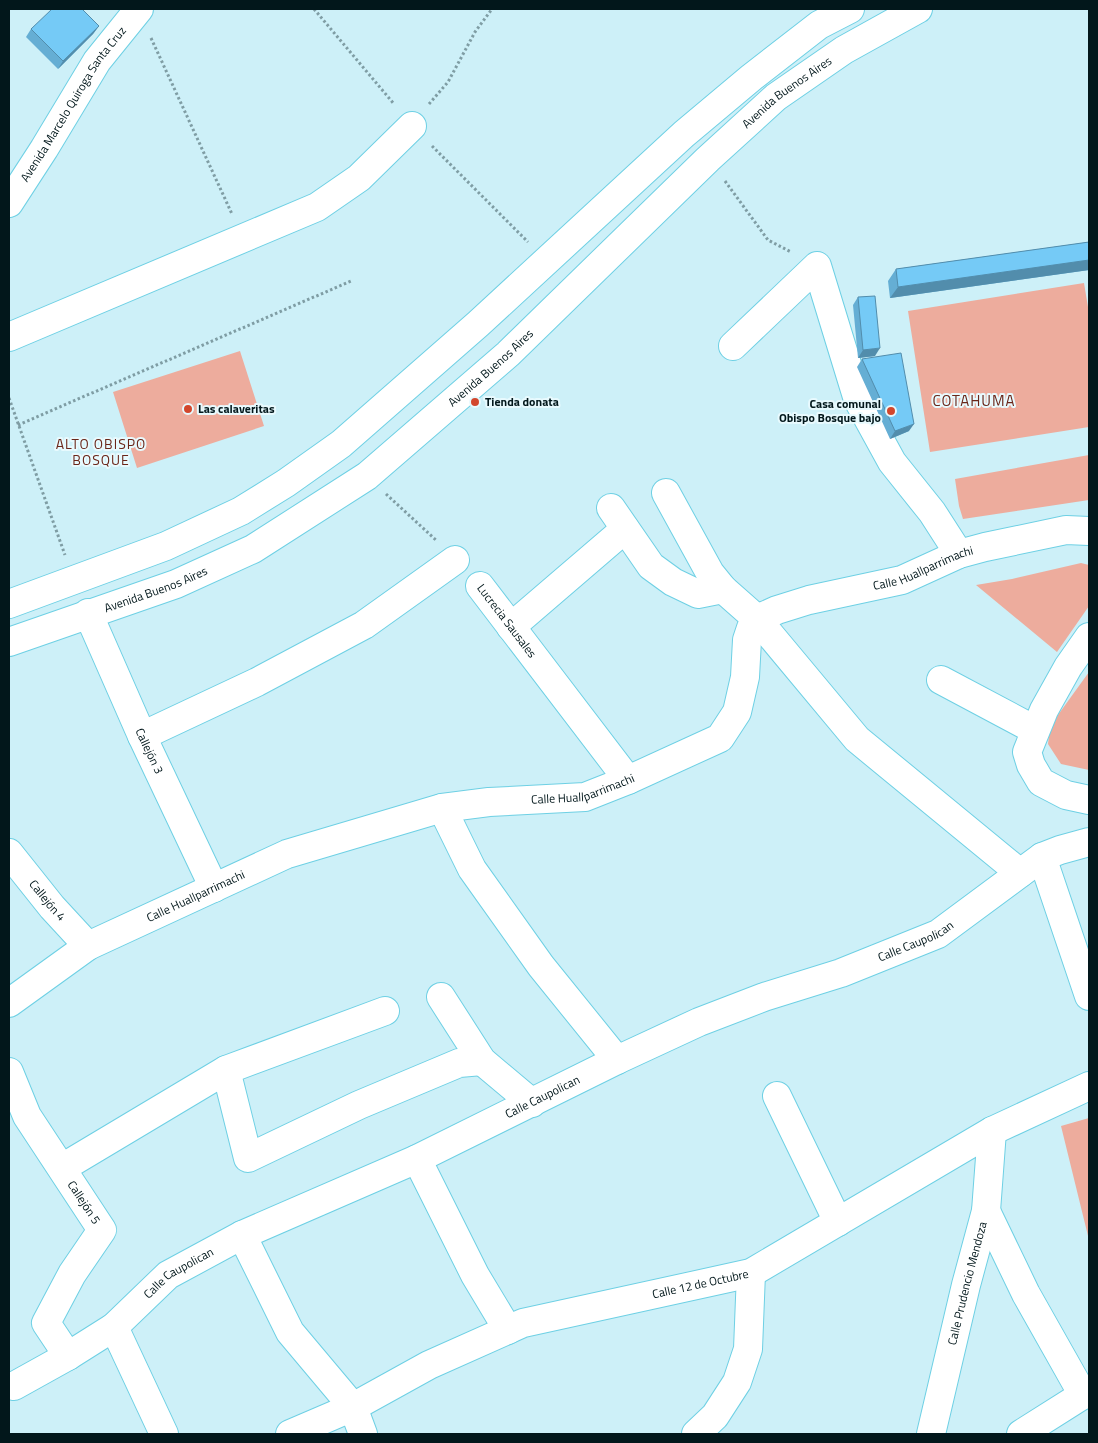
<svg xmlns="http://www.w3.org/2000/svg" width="1098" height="1443" font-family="'Titillium Web',sans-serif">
<rect width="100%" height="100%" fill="#cdf0f8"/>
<!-- green -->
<path fill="#edac9d" d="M1084,283L1089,313V427L930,452L908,311Z
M240,351L264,426L137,468L113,392Z
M1089,455V500L963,519L959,506L955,479Z
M1081,563L1089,565V606L1057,652L976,585L1012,579Z
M1089,672V770L1061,764L1048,744L1050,726Z
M1089,1118V1240L1061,1126Z"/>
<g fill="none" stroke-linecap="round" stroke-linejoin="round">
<!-- minor casing -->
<g stroke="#6ed0e4" stroke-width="30">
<g id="minor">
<path id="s1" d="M9,203L44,149L97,61L139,9"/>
<path d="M9,337L317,207L359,178L412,126"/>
<path d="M733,346L817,266L858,400L892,462L932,512L959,554"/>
<path d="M666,493L710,573L723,589L757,619L857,739L1020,873"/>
<path d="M611,508L651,566L673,582L698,594L723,589"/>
<path id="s2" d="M480,586L628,780"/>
<path id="s3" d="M88,613L142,736L214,888"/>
<path d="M511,627L625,529"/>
<path d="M1089,637L1068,667L1044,710L1027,752L1031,765L1041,782L1066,795L1089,800"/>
<path d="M941,680L1035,730"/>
<path d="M142,736L257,682L364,625L455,560"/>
<path d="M442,808L472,869L541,966L617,1060"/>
<path id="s4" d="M9,853L52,907L88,946"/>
<path d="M1042,857L1089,996"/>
<path d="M441,997L482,1061L532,1103"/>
<path id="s5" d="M9,1003L88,946L287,854L442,808L489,802L585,797L628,780L720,738L737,712L745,677L747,640L751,628L757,619L777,610L809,600L902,580L959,554L985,547L1066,530L1089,531"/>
<path d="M226,1070L248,1158L359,1105L459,1063L482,1061"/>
<path id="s6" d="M9,1072L27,1116L102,1230L72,1274L46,1323L68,1356"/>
<path d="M777,1096L838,1222"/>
<path d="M417,1159L475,1275L508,1330"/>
<path d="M62,1168L226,1070L385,1011"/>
<path d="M986,1211L1026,1294L1083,1395"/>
<path d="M242,1235L290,1332L353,1407L363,1434"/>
<path d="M114,1327L164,1434"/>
<path id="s7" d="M14,1386L68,1356L114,1327L168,1275L242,1235L417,1159L617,1060L699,1022L764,997L841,973L938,934L1042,857L1060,850L1089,842"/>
<path id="s8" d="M290,1434L353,1407L429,1365L523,1323L751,1273L992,1131L1089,1086"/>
<path d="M696,1434L715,1416L737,1382L748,1349L751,1273"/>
<path id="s9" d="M931,1434L966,1285L986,1211L992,1131"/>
<path d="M1021,1434L1089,1391"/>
</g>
</g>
<!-- major casing -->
<g stroke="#6ed0e4" stroke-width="30">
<g id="major">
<path d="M9,604L166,546L241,511L286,483L341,444L478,324L684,134L752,77L819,25L850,9"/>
<path id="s10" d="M9,642L176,584L253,549L367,476L508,354L708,159L776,97L844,50L918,9"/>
</g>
</g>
<!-- path -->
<path stroke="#7f9da4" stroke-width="3" stroke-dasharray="2.5 2.5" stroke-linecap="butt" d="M314,9L394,104
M151,38L232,214
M429,104L448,82L475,32L492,9
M432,146L528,242
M725,181L768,240L791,252
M9,398L65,555
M18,425L351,281
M386,494L437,541"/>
<!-- minor -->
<use href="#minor" stroke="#fff" stroke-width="28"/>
<!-- major -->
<use href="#major" stroke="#fff" stroke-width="28"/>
</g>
<!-- wall -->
<path fill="#65aed4" d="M99,26L93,34L58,69L26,37L31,29Z
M1089,242V270L890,298L888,281L896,269Z
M858,297L875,356L858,358L853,305Z
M862,359L909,431L890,439L857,367Z"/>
<!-- shaded-wall -->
<path fill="#528dac" d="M99,26L93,34L58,69L63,61Z
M1089,260V270L890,298L898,287Z
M880,348L875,356L858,358L863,350Z
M914,424L909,431L890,439L895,431Z"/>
<!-- building -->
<path fill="#75caf6" stroke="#528dac" d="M52,9H82L99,26L63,61L31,29Z
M1089,242V260L898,287L896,269Z
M875,296L880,348L863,350L858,297Z
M901,353L914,424L895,431L862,359Z"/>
<!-- markers -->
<g fill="#d2472d" stroke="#e8fafe" stroke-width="2">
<circle cx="475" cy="402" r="5"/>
<circle cx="188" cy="409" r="5"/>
<circle cx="891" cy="411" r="5"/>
</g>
<g text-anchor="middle" stroke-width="4" stroke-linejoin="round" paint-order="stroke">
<!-- street labels -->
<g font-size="12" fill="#02171b" stroke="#e8fafe">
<text dy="4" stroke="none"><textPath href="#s10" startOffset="966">Avenida Buenos Aires</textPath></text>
<text dy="4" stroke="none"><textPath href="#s1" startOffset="118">Avenida Marcelo Quiroga Santa Cruz</textPath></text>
<text dy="4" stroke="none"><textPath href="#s10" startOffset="561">Avenida Buenos Aires</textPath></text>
<text dy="4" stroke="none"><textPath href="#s5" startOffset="1071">Calle Huallparrimachi</textPath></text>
<text dy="4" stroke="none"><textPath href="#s10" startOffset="156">Avenida Buenos Aires</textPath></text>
<text dy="4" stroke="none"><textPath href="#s2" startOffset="44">Lucrecia Sausales</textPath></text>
<text dy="4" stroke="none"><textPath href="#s3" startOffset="151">Callejón 3</textPath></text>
<text dy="4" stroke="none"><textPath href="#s5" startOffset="621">Calle Huallparrimachi</textPath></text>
<text dy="4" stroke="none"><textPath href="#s5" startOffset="216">Calle Huallparrimachi</textPath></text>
<text dy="4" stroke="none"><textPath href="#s4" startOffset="61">Callejón 4</textPath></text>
<text dy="4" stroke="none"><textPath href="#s7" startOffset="1011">Calle Caupolican</textPath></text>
<text dy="4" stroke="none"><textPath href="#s7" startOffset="606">Calle Caupolican</textPath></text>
<text dy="4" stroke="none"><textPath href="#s6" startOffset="151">Callejón 5</textPath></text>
<text dy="4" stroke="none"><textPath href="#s7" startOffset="201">Calle Caupolican</textPath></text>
<text dy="4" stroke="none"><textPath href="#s8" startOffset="440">Calle 12 de Octubre</textPath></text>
<text dy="4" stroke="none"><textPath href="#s9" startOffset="155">Calle Prudencio Mendoza</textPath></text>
</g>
<!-- poi labels -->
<g font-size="12" font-weight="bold" fill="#02171b" stroke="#e8fafe" text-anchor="start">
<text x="485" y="406">Tienda donata</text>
<text x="881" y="408" text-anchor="end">Casa comunal<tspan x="881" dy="14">Obispo Bosque bajo</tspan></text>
<text x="198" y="413">Las calaveritas</text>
</g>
<!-- neighbourhood labels -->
<g font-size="14" letter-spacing="1" fill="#6a2619" stroke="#e8fafe">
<text x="101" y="449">ALTO OBISPO<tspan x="101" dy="16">BOSQUE</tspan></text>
</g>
<!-- quarter labels -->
<g font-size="15" letter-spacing="1" fill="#6a2619" stroke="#e8fafe">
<text x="974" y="406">COTAHUMA</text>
</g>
</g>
<!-- border -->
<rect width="1098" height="1443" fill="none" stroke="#02171b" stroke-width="20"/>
</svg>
